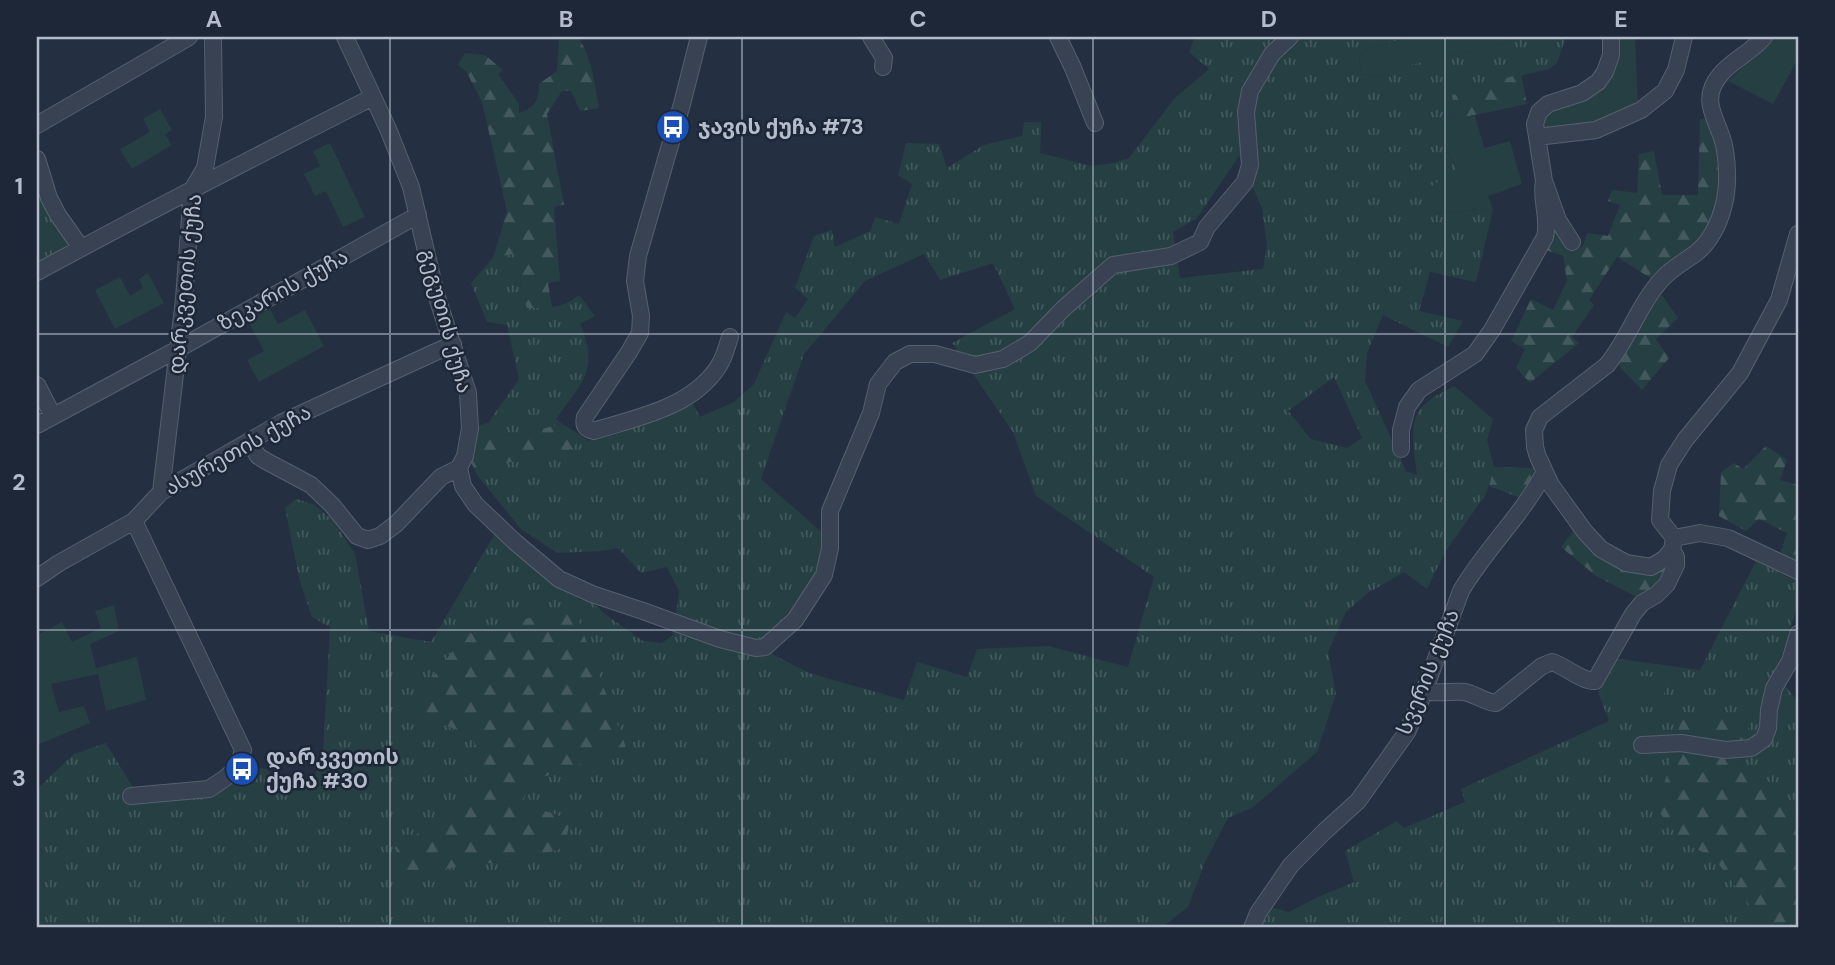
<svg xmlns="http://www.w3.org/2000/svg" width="1835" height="965" font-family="'DM Sans','Noto Sans Georgian',sans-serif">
<defs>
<pattern id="grass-tufts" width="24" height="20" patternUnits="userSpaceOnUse" patternTransform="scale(1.75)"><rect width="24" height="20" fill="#263f43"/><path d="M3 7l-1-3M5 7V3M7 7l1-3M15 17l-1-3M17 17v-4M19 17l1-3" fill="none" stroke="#43595d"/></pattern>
<pattern id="forest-firs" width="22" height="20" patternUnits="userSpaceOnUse" patternTransform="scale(1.75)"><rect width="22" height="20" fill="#263f43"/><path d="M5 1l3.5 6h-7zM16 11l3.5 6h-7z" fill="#43595d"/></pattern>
</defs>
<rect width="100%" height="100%" fill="#243042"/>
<!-- grass -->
<path fill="url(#grass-tufts)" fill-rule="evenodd" d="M1195,37H1412L1365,49L1359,57L1361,74L1382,77L1381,71L1502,44L1516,37H1566L1557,63L1549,69L1467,88L1457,92L1452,101L1455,119L1423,125L1425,134L1443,144L1457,168L1436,213L1493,209L1476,282L1430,272L1419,311L1463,321L1448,347L1383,315L1367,353L1365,381L1406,471L1417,475C1415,456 1407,425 1421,408C1429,398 1444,392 1454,386L1493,419L1487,440L1494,467L1486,494L1445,552L1427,589L1404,572L1368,593L1346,612L1328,652L1336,694L1317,752L1253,807L1228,818L1205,862L1188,907L1161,928H37V789L74,754L106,743L143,804L228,787L256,768L267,769L286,790L310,788L323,754L330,627L312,617L299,578L285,508L296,499L313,504L333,520L355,554L369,631L431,642L494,535L579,600H590L605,614L643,641L662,643L673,635L679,591L667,567L641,573L618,548L602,551L557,553L521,529L477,475L489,466L538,457H549L579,441L577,433L588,441L603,437L692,403L700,417L734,402L754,384L786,312L795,318L808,299L795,288L814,236L832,230L835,247L870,231L875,217L899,224L912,184L898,175L906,143L939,144L947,168L984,145L1022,136L1024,122H1041L1040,153L1091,166L1114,163L1129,158L1174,99L1209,69L1189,52ZM1239,156L1262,208L1267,246L1263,269L1180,278L1173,232L1197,218ZM924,254L940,280L993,263L1015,309L952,343L1013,432L1036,496L1154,577L1128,667L1048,646L977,649L967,677L917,662L904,700L809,673L772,654L835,544L761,479L804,354L865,281ZM1334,377L1362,438L1347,448L1311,439L1288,411ZM465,635L556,772L530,782L522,805L542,810L570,820L565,847L525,860L468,865L423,873L439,822L474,800L489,785L471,735L430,720L425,687Z
M37,176L45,208L71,245L37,263Z
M513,254L520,262L521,295C550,307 552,314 579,295L595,316L580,324C600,371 582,381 556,419L562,424L537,430L525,436H506L488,423L519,379L507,325L487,322L471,283L493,258Z
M1756,561L1798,582V603L1776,674L1798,702V812L1769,782L1739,770C1747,753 1744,742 1749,725L1681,841L1714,858L1749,904L1757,928H1260L1271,907L1289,912L1318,897L1354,882L1345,851L1397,821L1404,828L1465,802L1461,789L1609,721L1598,692L1612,658L1700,670Z"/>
<!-- forest -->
<path fill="url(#forest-firs)" d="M559,37H578C592,58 595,84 599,108L580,111L571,91H562L547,114L564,205L554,207L560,281L548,283L552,308H527L521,295L520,262L513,254L493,258L507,211L482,102L466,71L458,65L465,53L485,55L503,70L498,74L519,104V113C535,108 539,100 539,84L557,71Z
M1521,74L1527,104L1455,119L1452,100L1456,92L1467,88Z
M1700,119H1707L1719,150L1723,172L1719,198L1701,241L1655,281L1617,257L1589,300L1594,305L1572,337L1579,343L1530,383L1516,368L1525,349L1511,341L1531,299L1553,310L1567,281L1563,256L1543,249L1548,200L1565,248L1576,250L1583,246L1587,233L1608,236L1620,205L1608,201L1612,190L1637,193L1639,154L1654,151L1662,195H1698Z
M1659,291L1678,318L1656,339L1669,358L1642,390L1616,363Z
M488,423L506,436H525L537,430L562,424L577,433L579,441L571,449L549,457H538L489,466L477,475L470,460L473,428Z
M1766,446L1787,460L1780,480L1798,485V565L1779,557L1787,533L1759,519L1746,531L1719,516L1721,472L1734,463L1743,469Z
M1494,467L1534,468L1533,478L1523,499L1489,486Z
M1575,529L1608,561L1671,559C1665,582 1659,588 1637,597L1596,576L1561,547Z
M575,611L626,747L530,782L522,805L542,810L570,820L565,847L525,860L468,865L423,873L402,870L395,847L474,800L489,785L471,735L430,720L417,707L425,687L465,635L504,622Z
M1683,712L1733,719L1749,724C1745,741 1746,754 1739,770L1769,782L1798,812V928H1757L1749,904L1714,858L1681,841L1660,813L1663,789Z"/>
<!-- garden -->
<path fill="#263f43" d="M1412,37H1516L1502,44L1382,71L1383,77L1361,74L1359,57L1365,49Z
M1617,37H1635L1638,105L1598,125L1551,131L1544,127L1541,122V115L1585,98Z
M1775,37H1798V59L1773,104L1728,81Z
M160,109L172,130L165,134L172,145L132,169L120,149L150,132L143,119Z
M1475,115L1484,148L1510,141L1522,184L1488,196L1493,209L1436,213L1425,191L1457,168L1443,144L1424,134L1422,125Z
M330,143L365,217L343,227L326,191L315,196L304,174L320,166L313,151Z
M148,273L164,303L115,329L95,290L120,277L130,296L143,288L139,279Z
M270,309L278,324L305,310L324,346L259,382L247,360L264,351L248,321Z
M114,605L119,631L90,644L96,668L137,657L146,700L106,711L98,674L51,684L59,712L84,706L90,723L37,745V635L62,622L72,642L101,628L95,611Z
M1608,673L1665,678L1663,708L1605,703Z"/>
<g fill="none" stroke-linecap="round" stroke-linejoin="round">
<!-- street casing -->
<g stroke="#56606f" stroke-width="18">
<path id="street" d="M699,37L682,104L638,256L635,281L641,316L640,333L629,352L585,417C583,425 585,429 594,431C638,417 691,408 718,367C724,359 727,346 730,337
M871,37L884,58L883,67
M1058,37L1073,68L1095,123
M37,125L189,37
M1537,137L1596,130L1641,110L1665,91L1676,70L1684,37
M37,159L49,198L58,215L81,248
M1572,242L1558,220L1544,181L1535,124L1539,112L1548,104L1582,93L1598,82L1605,72L1611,55V37
M37,272C148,212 260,154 373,97
M37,385L53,416
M37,425L178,349L418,215
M249,441L258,456L266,461L311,485L332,505L357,536L368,540L380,536L396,524L441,477L459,468L465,456L470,428L468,393L436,294L411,187L388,129L345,37
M1401,449V430L1407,407L1419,390L1475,354L1492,330L1545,237C1550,218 1540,200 1544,181
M459,468L463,486L475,504L515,542L559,579L592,594L643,611L720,639L756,648L765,647L795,620L824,575L830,548V511L871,413L878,384L895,362L910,354H935L975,365L1003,359L1030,343L1064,308L1113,265L1171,256L1200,242L1207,227L1245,182L1250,165L1246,112L1250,91L1272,54L1290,37
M161,492L184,299L192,190L205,168L214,117L213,37
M1674,538L1672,550L1664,559L1651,567L1626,563L1615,557L1601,549L1585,532L1551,485L1538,457L1535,447L1534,430L1540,417L1607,365C1629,338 1639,304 1662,279C1672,268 1684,262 1696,253C1709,243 1719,224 1723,208C1728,190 1728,169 1725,150C1721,122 1697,103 1720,75C1732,60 1752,52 1764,37
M1674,538L1660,520L1662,491L1669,465L1685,440L1740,373L1779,300L1798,234
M1674,538L1700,533L1728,538L1798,571
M37,578L59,563L134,521L161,492L281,423L453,344
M1424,691C1437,694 1451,691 1464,692C1476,694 1484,702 1496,703L1542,666L1552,662C1565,666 1583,682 1595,681L1633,614L1642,603L1656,595L1667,584L1676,565V557L1672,550
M1642,745L1681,743L1725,750L1751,748L1764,739L1768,728L1769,710L1774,688L1790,661L1798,634
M131,796L209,789L224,779L238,767L243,750L134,521
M1252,928L1258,913L1291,865L1325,831L1358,801L1407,732L1419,705L1461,591C1485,549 1522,516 1544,473"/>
</g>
<!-- street -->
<use href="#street" stroke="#394252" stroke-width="16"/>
</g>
<!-- grid -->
<path fill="none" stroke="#b5bdcc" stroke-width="2" stroke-opacity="0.55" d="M390,37V928M742,37V928M1093,37V928M1445,37V928M37,334H1798M37,630H1798"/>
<!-- icons -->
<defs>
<g id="bus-disc" transform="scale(1.75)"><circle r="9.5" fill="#1a4fb4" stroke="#1d2737"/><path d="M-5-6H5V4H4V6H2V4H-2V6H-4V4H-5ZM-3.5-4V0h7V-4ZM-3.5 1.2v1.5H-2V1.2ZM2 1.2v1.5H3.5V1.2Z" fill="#fff"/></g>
</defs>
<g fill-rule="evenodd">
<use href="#bus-disc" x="673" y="127"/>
<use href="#bus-disc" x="242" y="769"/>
</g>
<g text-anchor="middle" stroke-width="5" stroke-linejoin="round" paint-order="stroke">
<!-- poi labels -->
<g font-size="21" font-weight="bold" fill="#b5bdcc" stroke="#1d2737" text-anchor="start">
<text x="698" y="134">ჯავის ქუჩა #73</text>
<text x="266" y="764">დარკვეთის<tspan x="266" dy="24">ქუჩა #30</tspan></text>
</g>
<!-- street labels -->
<g font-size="21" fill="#b5bdcc" stroke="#1d2737">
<text transform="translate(185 284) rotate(-84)" y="7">დარკვეთის ქუჩა</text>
<text transform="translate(283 290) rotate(-29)" y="7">ზეკარის ქუჩა</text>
<text transform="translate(446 321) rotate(75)" y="7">გეგუთის ქუჩა</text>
<text transform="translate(238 450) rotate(-29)" y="7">ასურეთის ქუჩა</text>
<text transform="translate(1428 672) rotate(-68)" y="7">სვერის ქუჩა</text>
</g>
</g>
<!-- border -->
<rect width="1835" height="965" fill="none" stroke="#1d2737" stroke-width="77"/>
<rect x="38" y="38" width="1759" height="888" fill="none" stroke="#b5bdcc" stroke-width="2.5"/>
<g font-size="23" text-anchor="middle" font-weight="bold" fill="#b5bdcc">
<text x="214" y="27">A</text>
<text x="566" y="27">B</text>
<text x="918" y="27">C</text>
<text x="1269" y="27">D</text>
<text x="1621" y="27">E</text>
<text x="19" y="194">1</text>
<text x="19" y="490">2</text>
<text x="19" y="786">3</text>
</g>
</svg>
